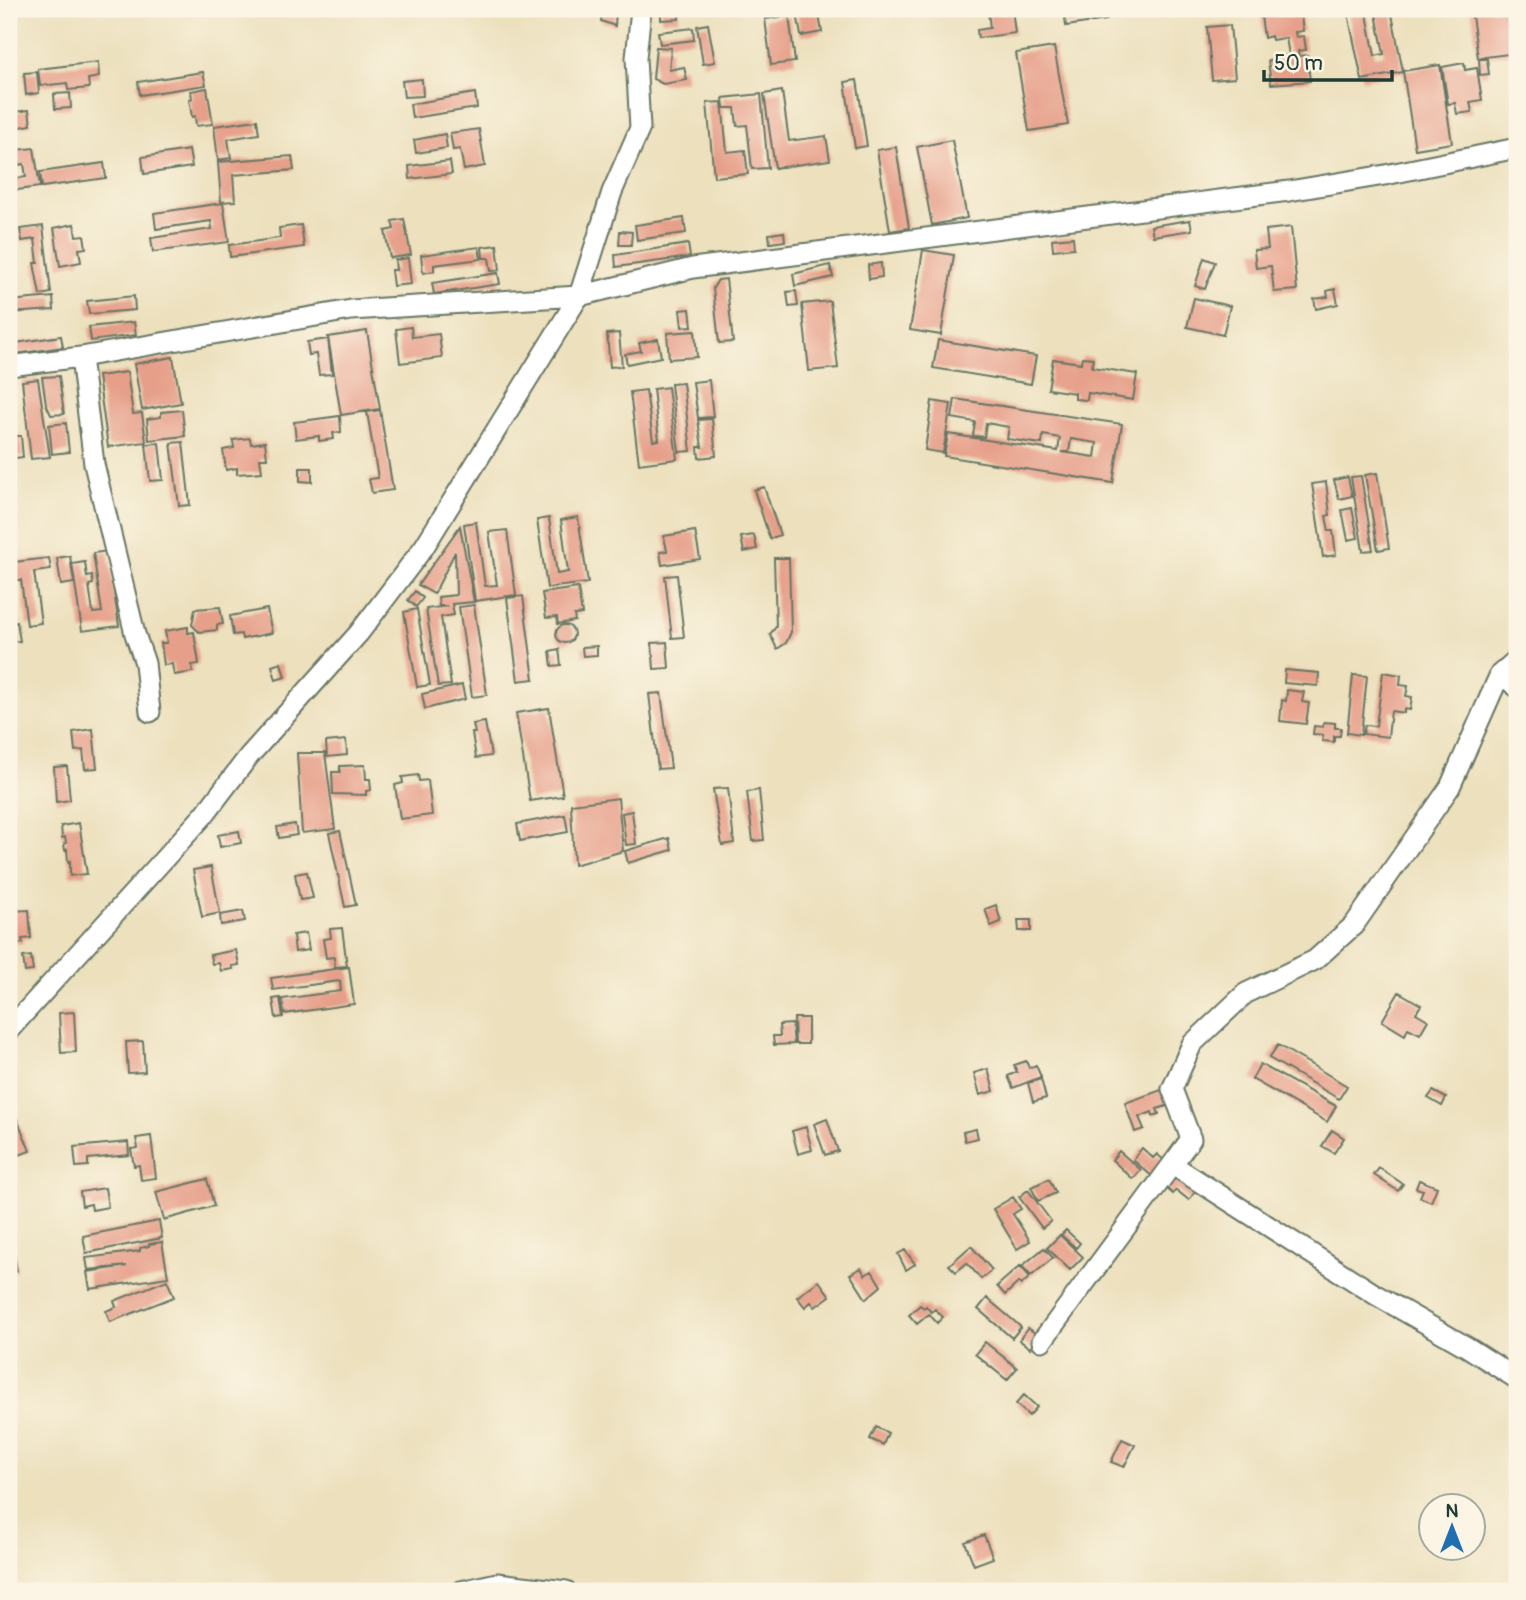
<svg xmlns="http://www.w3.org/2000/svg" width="1526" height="1600" font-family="Pangolin,sans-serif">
<rect width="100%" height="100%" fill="#fcf5e5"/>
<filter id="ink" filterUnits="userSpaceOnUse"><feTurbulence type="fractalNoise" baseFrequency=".0143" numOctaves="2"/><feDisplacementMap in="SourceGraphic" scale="14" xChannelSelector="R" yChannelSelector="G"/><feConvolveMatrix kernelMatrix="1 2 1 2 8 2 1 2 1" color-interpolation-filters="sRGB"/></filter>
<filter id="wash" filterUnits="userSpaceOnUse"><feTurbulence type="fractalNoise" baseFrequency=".00686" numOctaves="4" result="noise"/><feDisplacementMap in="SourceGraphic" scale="28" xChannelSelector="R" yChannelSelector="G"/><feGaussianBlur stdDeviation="1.57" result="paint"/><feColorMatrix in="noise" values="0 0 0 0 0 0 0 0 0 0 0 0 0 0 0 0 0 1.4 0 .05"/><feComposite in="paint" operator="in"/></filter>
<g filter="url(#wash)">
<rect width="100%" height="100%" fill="#ece0bd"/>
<g id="blocks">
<!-- building -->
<path fill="#e69f89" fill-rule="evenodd" d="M602,9H616L615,26L601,21Z
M661,9H675V11H679V19L661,20Z
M818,9L822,32L801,36L797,13Z
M977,9H1012L1015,33L978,38L977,30L990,28L988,11L978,12Z
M1064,9H1105L1107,20L1066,26Z
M1269,9H1300L1303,31L1295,32L1296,37L1304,36L1306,50L1298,51V56L1307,55L1310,81L1271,84L1268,61L1276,60V57L1289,55L1286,38L1272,40L1271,36L1264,38L1261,16L1270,15Z
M1347,9H1366L1375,56L1384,54L1375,9H1391L1403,72L1362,80Z
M1471,9H1510L1517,53L1478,58Z
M789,16L795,62L771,65L765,19Z
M708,24L715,62L703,64L697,26Z
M1230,25L1235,78L1212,80L1207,27Z
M693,28L694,40L660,44L658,32Z
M656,47L671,48L669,70L684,67L687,80L663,84L653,79Z
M1054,47L1068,125L1029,131L1016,53Z
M1479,59H1487L1489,74L1480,75Z
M98,62L99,77L88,79L89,88L68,90L67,83L40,86L38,69Z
M1464,63L1465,70L1477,68L1482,100L1470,102L1472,112L1457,114L1455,103L1448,104L1442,67Z
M1440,65L1452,143L1415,149L1403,71Z
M37,72L39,93L26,95L24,73Z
M203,72L206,85L140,95L138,82Z
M422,79L423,96L404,97L402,81Z
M857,80L867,146L855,148L845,82Z
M207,88L213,124L196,126L195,116L192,117L189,99H192L191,91Z
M782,91L789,141L826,136L830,160L775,168L764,94Z
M70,93L71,108L55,109L54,94Z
M475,93L477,108L412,118L410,104Z
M761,94L768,168L752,169L747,125L737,126L735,108H724L723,98Z
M722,102L727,152L745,150L748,174L714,177L707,103Z
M29,110L31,125L9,129V113Z
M257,120L259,134L228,139L231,158L218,160L214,126Z
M479,129L485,166L464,170L460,149L453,150L450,133Z
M445,134L447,148L416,153L414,140Z
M952,140L967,218L932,225L917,147Z
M896,147L909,228L890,231L877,150Z
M34,148L40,187L9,191V180L26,177L24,164L9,167V151Z
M189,150L192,167L144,174L142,157Z
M292,156L294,170L233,175L235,201L221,202L218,162Z
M450,161L452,174L410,179L409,166Z
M104,163L106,178L42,187L40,172Z
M223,203L229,242L153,252L151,238L212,229L211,221L156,229L154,213Z
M684,218L686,233L637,240L635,225Z
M404,219L411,255L390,258L385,231L394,229L392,221Z
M1190,220L1192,230L1153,236L1151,226Z
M74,224L76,236L84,235L86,248L79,249L81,262L60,266L54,228Z
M301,225L304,247L230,257L229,245L280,238L279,228Z
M43,226L51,293L40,295L34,263H38L35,239L22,241L20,229Z
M1291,227L1297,290L1274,292L1271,266L1256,268L1254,250L1268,249L1266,230Z
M620,231L632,232L631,245H619Z
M784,232L785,241L770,243L769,234Z
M1073,237L1074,248L1053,250L1052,239Z
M688,244L690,257L616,267L615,255Z
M497,245L500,270L491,271L489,258H483L482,247Z
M479,247L481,259L434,265V271L423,273L421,255Z
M923,250L954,255L941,335L910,330Z
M408,258L411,284L393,286L391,270H396L395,260Z
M1204,258L1215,262L1205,289L1195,286Z
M881,263L882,277L869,279L868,265Z
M830,265L833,277L795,286L793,274Z
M498,273L500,284L434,294L432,283Z
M726,279L733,342L719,343L713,288L718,280Z
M1335,289L1338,304L1316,309L1314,299L1328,297L1327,291Z
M796,291L798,306L789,307L787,292Z
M134,296L135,310L89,314L87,301Z
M53,297L54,310L9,313V301Z
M1194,298L1230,306L1223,335L1187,327Z
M830,301L838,368L809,371L802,304Z
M690,309L692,326L682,327L680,310Z
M134,322L136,335L91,341L89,327Z
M411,327L412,337L439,334L442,358L400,363L396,329Z
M367,331L380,409L341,415L328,337Z
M695,331L697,357L669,359L667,333Z
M619,333L622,366L610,367L607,334Z
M61,336L63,347L9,355V344Z
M328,339L332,374L319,375L316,354L309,355L307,342Z
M658,339L661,357L627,364L625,354L641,351L639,343Z
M938,340L1036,356L1031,384L933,368Z
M173,357L181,403L142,410L134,364Z
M1082,357L1093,358L1092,367L1137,374L1133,400L1088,393L1087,400L1075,399V393L1048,389L1053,359L1081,363Z
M127,372L133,414L142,413L146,442L108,447L98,376Z
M59,376L64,414L51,415L46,404L42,377Z
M38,379L50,457L31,459L22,381Z
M709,380L713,417L698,418L693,382Z
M683,383L691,451L679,452L671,384Z
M668,387L677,459L639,464L630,392L646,390L653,441L659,440L653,389Z
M955,399L1122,424L1113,483L944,456L948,434L1058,451L1060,438L1043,435L1042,444L1007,439L1009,427L986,423L984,437L973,436L975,422L952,418ZM1071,439L1097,443L1095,457L1062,452H1069Z
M932,401L951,404L943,453L925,450Z
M182,410L185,436L149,440L147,419L161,417V412Z
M380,410L393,490L372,493L369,479L378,478L367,412Z
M340,416L341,432L333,433L334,439L319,441V436L296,439L294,422Z
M712,419L716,456L699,458L698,447H702L698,420Z
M66,423L69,452L52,454L49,425Z
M9,427H13L14,436H21L23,457L9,459Z
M250,438L251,444L265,442L267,458H260L262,472L237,474V468L226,470L223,450L234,448L233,440Z
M183,442L190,505L179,506L171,443Z
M159,443L163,480L150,481L146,444Z
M300,468H312V482L300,481Z
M1377,473L1389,548L1378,550L1365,475Z
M1361,476L1373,550L1363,551L1351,477Z
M1348,477L1352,496L1339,499L1334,480Z
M1326,482L1330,515L1326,516L1329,531H1333L1336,555L1323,557L1312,484Z
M764,487L780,535L770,539L754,490Z
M1352,508L1358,538L1348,540L1342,510Z
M578,517L588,583L547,588L537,520L549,518L557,574L568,572L561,520Z
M476,522L485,586L497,585L489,532L507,530L516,595L475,601L464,524Z
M460,526L474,602L452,604L454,615L441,617L451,685L438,686L426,609L447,606H439L438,597L456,595L455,552L434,594L418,585Z
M695,531L700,559L662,565L660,552L667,551L664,536Z
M754,535L757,549L744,552L741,537Z
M108,551L119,626L82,631L72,564L85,562L87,577L92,576L93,584L89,585L93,613L102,612L93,553Z
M70,556L74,583L61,585L57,558Z
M49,558L51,570L34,572L41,623L27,625L21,580H16L14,562Z
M774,558H789L791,632L786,643L777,649L770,634L776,627Z
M677,575L684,637L672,638L665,576Z
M578,588L582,614L574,615L575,621L558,624L557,617L546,618L542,593Z
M415,591L423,598L416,607L408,600Z
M523,596L534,679L518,681L507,598Z
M474,605L487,695L472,697L459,607Z
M220,607L223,624L217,625V630L199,632L192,625L195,609Z
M267,609L272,633L242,639L241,634L233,635L230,616Z
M417,609L430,685L417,687L404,612Z
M17,622L20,641L9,642V624Z
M556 634a9 9 0 1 1 18 0a9 9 0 1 1-18 0Z
M188,627V633L194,632L199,664L192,665L193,672L174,675L172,664L164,665L161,643H167L165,631Z
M667,642L669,668L654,669L652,643Z
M597,646V655L583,656L582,647Z
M559,649L561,665L552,666L550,651Z
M281,663L285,677L276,680L272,666Z
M1285,670L1319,673L1318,686L1284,683Z
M1383,672L1401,675L1400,685L1408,686L1406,696L1412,697L1410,710L1404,709V713L1391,711L1388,737L1363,734L1365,725L1376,726Z
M1353,675L1367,676L1361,735L1347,733Z
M462,685L465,699L425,709L422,694Z
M1287,690L1304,692L1302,702L1309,703L1306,724L1280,721L1282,700L1286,701Z
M661,693L671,768L658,769L649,694Z
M549,708L563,796L530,801L516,713Z
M485,722L491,756L476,758L472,733H475L473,724Z
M1324,722L1335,723V728H1341L1340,736H1334V742L1322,741L1323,735L1313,734L1314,726L1323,727Z
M93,729L97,768L85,769L83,750L75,751L73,732Z
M346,740L347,755L327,757L326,742Z
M297,753H325L335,829L302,833Z
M365,765L366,779H370L371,790L366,791V795L333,794L332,772H340V766Z
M67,766L70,800L56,802L54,767Z
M418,775L419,781L428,780L432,815L400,819L395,785L403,783L402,777Z
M728,788L734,843L722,845L713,789Z
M759,790L764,840L753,841L747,792Z
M618,798L623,851L574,865L571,804Z
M632,811L636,844L626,845L622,813Z
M565,815L568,832L520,841L517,824Z
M79,823L87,874L70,876V861L68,862L67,849L65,850L64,844L66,843L65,837L62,838L61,826Z
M295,824L297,835L279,838L277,827Z
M239,831L241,843L220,847L218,835Z
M340,831L356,905L345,907L329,833Z
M669,838L672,850L628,863L625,851Z
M211,867L220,913L202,917L193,870Z
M307,872L313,898L300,900L295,874Z
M996,905L1001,922L991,926L985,909Z
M29,910L31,938L22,939L23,943L16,944V938H13L11,911Z
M243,911L245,921L221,925L220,915Z
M1018,920H1031V931H1019Z
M342,928L347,966L335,967L334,957L326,958L323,939L331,938L330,929Z
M306,933L309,950L295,952L293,935Z
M236,950L239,965L232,966L233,969L221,971L219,963L212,964L210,955Z
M31,956L33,971L25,972L23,957Z
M349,967L354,1004L284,1014L282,999L341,991L340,981L273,990L271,978Z
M1399,992L1421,1005L1416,1013L1428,1020L1420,1034L1408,1028L1405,1035L1382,1021Z
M280,998L283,1017L276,1018L273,999Z
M74,1012L76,1052L61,1053L59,1013Z
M794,1018H808V1044H795Z
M792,1024L794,1044L774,1045L773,1036H780L779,1025Z
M143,1041L145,1072L128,1073L126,1042Z
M1278,1045L1347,1086L1339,1099L1269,1058Z
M1026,1061L1029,1068L1036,1065L1041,1077L1013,1088L1008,1076L1017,1072L1014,1065Z
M1260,1064L1336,1106L1327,1122L1252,1079Z
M988,1069L994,1091L980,1095L974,1073Z
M1041,1079L1046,1098L1033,1102L1028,1083Z
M1164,1089L1170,1105L1157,1109L1159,1114L1153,1116L1152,1112L1139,1117L1144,1129L1135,1132L1125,1103Z
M1433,1091L1446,1098L1442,1106L1428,1098Z
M9,1099L30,1151L14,1157L9,1144Z
M827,1119L838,1151L825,1155L814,1124Z
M806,1127L812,1150L798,1154L792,1131Z
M976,1129L978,1138L965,1141L963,1132Z
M1332,1130L1344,1138L1334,1153L1322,1146Z
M151,1136L156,1178L141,1180L139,1165L134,1166L131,1149L138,1148L136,1138Z
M128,1142L129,1155L88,1159V1166L76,1167L74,1147Z
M1142,1148L1153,1158L1157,1154L1166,1162L1153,1177L1133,1160Z
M1119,1151L1141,1170L1133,1179L1112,1160Z
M1379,1168L1403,1184L1398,1191L1374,1175Z
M1177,1173L1197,1189L1189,1200L1176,1190L1173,1194L1166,1188Z
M207,1179L214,1206L164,1220L156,1192Z
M1049,1179L1056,1193L1038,1201L1031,1187Z
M1419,1180L1437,1187L1431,1202L1420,1197L1423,1190L1416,1188Z
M105,1188L108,1207L92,1210L91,1204L82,1206L80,1192Z
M1028,1190L1051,1221L1042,1228L1019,1197Z
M1013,1197L1021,1209L1013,1214L1030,1241L1017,1249L993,1209Z
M159,1221L162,1238L86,1253L83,1236Z
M10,1228L17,1271L9,1272V1229Z
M1066,1230L1080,1243L1076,1248L1061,1235Z
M1060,1235L1083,1257L1070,1270L1047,1248Z
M162,1242L168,1277L90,1289L87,1272L127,1266L88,1270L86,1258L140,1251V1248L149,1246V1244Z
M971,1246L992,1270L981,1279L967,1263L956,1272L949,1265Z
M1044,1248L1053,1258L1031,1276L1022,1266Z
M905,1250L915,1264L906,1270L898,1254Z
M1020,1266L1030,1277L1021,1285L1019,1282L1005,1295L997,1286Z
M861,1268L865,1275L872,1271L881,1286L866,1299L850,1274Z
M167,1280L174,1297L110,1322L106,1311L116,1307L114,1301Z
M819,1281L830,1296L815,1307L811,1302L805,1307L797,1297Z
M987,1298L1021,1327L1012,1338L978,1309Z
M920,1305L924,1308L926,1306L931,1312L935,1309L943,1317L937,1323L929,1314L917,1324L909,1315Z
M1028,1328L1039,1336L1030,1348L1019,1340Z
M985,1342L1017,1368L1007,1380L975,1354Z
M1024,1395L1037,1407L1029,1416L1016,1404Z
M876,1427L888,1433L883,1445L870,1439Z
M1122,1439L1135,1445L1124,1467L1111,1462Z
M984,1535L993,1558L974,1565L965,1542Z"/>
</g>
</g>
<g filter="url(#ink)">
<use href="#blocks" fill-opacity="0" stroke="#677664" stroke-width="2"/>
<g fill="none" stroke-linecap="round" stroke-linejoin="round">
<!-- minor casing -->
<g stroke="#677664" stroke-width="23">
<path id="minor" d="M81,357L94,464L135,634L145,663L150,712
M9,366L81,357L351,310L579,296L693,268L1289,191L1385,175L1517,148
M1500,674L1517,687
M9,1030L204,815L249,756L359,633L424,547L579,296L612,192L640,128L636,58L641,9
M1173,1165L1376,1295L1467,1347L1517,1379
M1042,1341L1191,1139L1172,1089L1192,1044L1246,993L1315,960L1354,925L1450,787L1500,674L1517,659
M461,1591L497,1583L566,1591"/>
</g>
<!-- minor -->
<use href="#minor" stroke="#fff" stroke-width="19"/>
</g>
</g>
<!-- margin -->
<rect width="1526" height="1600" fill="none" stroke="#fcf5e5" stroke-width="35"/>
<!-- north arrow -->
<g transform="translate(1452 1527)"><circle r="33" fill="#fcf5e5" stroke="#a4ab9e" stroke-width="2"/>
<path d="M0-5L12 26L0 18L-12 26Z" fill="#1f6fb2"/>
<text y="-10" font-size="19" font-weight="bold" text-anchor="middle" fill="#1f3d34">N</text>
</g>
<!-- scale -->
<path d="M1264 70v10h128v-10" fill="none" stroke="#1f3d34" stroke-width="3.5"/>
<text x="1274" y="70" font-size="21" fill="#1f3d34" stroke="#fcf5e5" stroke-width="5" paint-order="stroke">50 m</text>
</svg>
